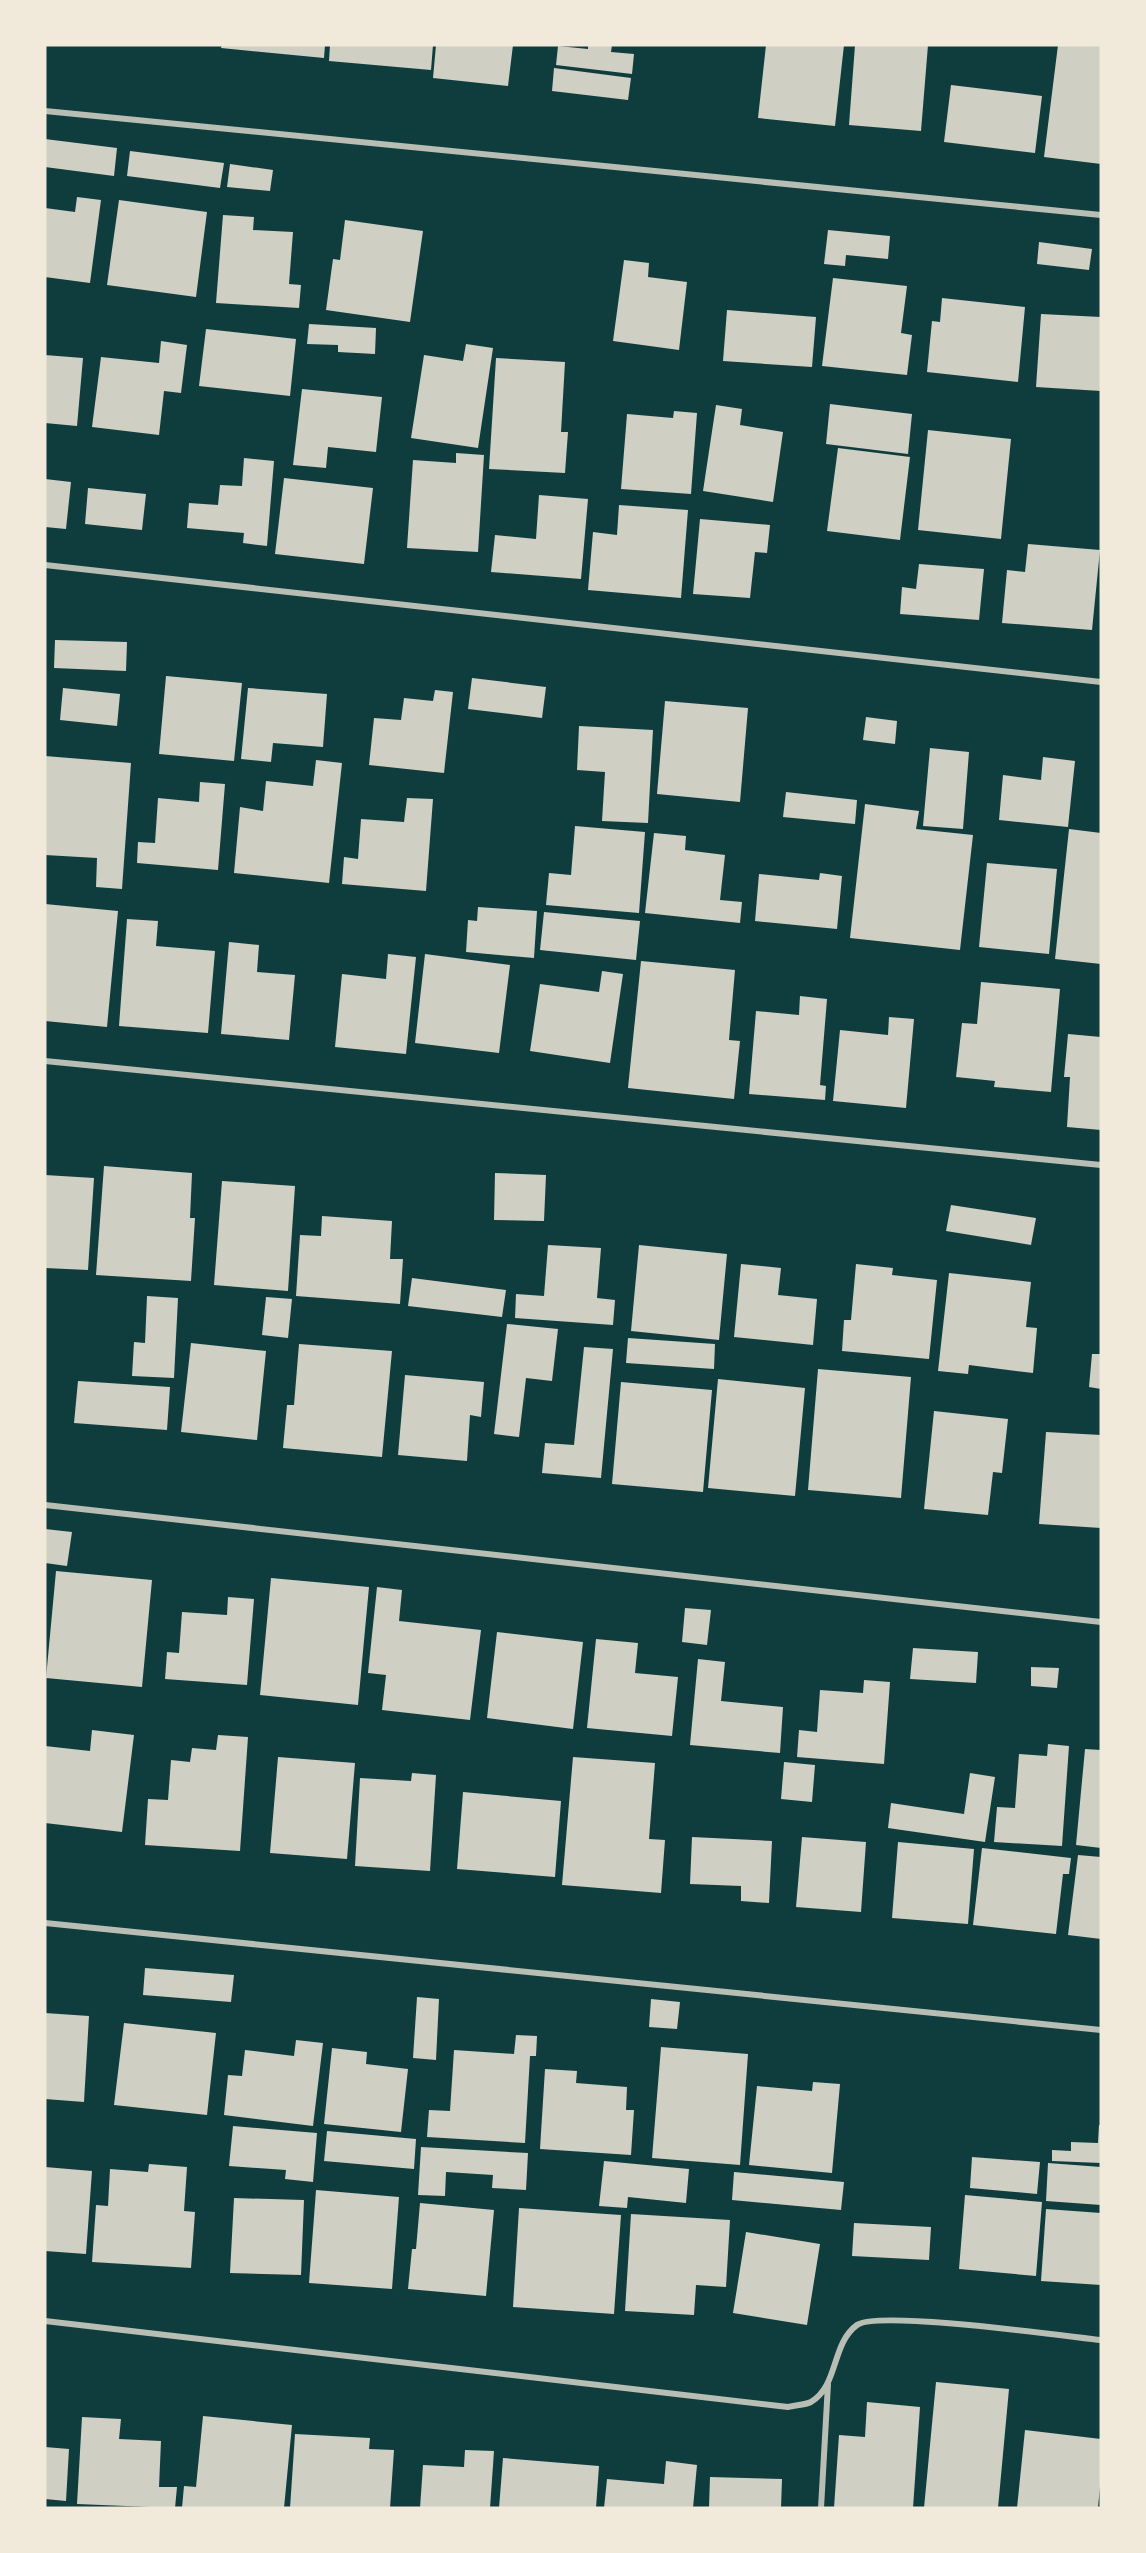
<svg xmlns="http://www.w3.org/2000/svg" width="1146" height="2553" font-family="Manrope,sans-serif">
<rect width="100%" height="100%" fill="#0f3d3e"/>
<!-- building -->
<path fill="#cfcfc3" d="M222,45H325L324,58L221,48Z
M330,45H433L431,70L329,61Z
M436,45H513L508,86L433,78Z
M588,45H612L611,52L634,54L632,74L556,65L558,46L588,49Z
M766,45H844L835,126L758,118Z
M855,45H928L921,131L849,125Z
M1058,45H1101V164L1044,157Z
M554,68L631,78L628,100L552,91Z
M951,85L1042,96L1035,153L944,142Z
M45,139L117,148L114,176L45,167Z
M130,151L224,163L220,188L127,176Z
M230,164L273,170L270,191L227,187Z
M77,197L101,200L90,283L45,277V208L75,212Z
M119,200L207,212L196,297L107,285Z
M223,215L254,217L253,230L293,232L289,284L301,285L299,308L216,303Z
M345,220L423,231L410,322L326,310L333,259L340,260Z
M828,230L890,236L888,259L846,255L845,266L824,264Z
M1039,242L1092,249L1089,270L1037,264Z
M624,260L649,263L648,277L687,282L679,350L613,341Z
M833,278L907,286L901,333L912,335L907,375L822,366Z
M942,298L1025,307L1018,382L927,372L932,321L940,322Z
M727,310L816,317L812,367L723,361Z
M1041,314L1101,317V391L1036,387Z
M309,324L376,328L375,354L338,352V345L307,344Z
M206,329L296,339L290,396L199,386Z
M161,341L187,345L181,393L164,391L159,435L92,427L101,357L159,363Z
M466,344L493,348L478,448L411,438L424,355L463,361Z
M45,355L83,358L77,426L45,423Z
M496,358L565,362L561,432H568L565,473L489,469Z
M302,389L382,397L376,452L328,447L326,468L293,465Z
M830,404L912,414L908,454L826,444Z
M716,405L742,409L740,425L783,432L773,502L703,491Z
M674,411L697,413L691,494L621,489L627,414L673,418Z
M928,430L1011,439L1001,539L918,530Z
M838,448L910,457L900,540L827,531Z
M456,453L484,455L478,552L407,548L413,460L456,463Z
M244,458L274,461L267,546L243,543L244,533L187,528L189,503L218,505L220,485L242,486Z
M284,478L373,488L364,564L275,554Z
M45,479L71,482L66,529L45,527Z
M88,488L146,494L142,530L85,524Z
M539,495L588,499L581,579L491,572L495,535L536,539Z
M619,505L688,510L681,598L588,590L593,532L617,535Z
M700,519L770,525L767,553L755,552L750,598L693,594Z
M1028,544L1100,550L1092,630L1002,623L1007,570L1025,572Z
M919,564L984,569L979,620L900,614L902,587L916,589Z
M55,640L127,642L126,671L54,668Z
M166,676L242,683L234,761L159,754Z
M472,678L546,687L542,718L468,709Z
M63,688L120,694L117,726L60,720Z
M248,688L327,694L323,747L273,743L271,762L241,759Z
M435,690L453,692L444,773L369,765L374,718L401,720L404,698L433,701Z
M665,701L748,708L740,802L657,794Z
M866,717L897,721L895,744L863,740Z
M579,726L653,730L648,823L602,821L605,772L577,770Z
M930,748L969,752L963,829L923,826Z
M45,756L131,763L122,889L96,887L97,858L45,855Z
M1043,757L1075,761L1068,827L999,820L1003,775L1041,780Z
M316,760L342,763L329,883L234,873L240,807L263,811L266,781L313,786Z
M200,782L225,784L218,870L137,863L138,842L155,843L158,798L199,802Z
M786,792L857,800L855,824L783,817Z
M407,798L433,799L426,891L342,884L344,857L358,859L361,819L404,822Z
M865,804L919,811L916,829L973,835L960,950L850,938Z
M575,826L645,832L639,913L546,905L549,873L571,875Z
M1069,829L1101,833V964L1055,959Z
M654,833L686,836L685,850L725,855L720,900L742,902L740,923L645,913Z
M987,863L1057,869L1049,954L979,947Z
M820,873L842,876L837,929L755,921L759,874L819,880Z
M45,904L118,911L107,1027L45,1021Z
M478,907L537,911L534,958L466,952L468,920L477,921Z
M544,912L640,921L636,960L540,950Z
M127,919L158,921L156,946L215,951L208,1033L119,1026Z
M229,942L259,945L257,972L295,975L289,1040L221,1034Z
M388,954L416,957L406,1054L335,1047L342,974L386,979Z
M425,954L510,965L499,1053L415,1043Z
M641,961L735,970L729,1040L740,1041L734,1099L628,1088Z
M602,971L623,974L610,1063L530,1051L540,984L599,992Z
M981,982L1060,989L1051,1092L994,1087L995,1081L956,1077L962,1023L977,1024Z
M800,996L827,999L820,1085L826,1086L825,1100L749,1094L756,1011L799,1015Z
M889,1017L914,1019L906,1108L833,1101L840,1030L888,1035Z
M1068,1034L1101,1037V1130L1067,1127L1070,1077H1064Z
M104,1166L192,1173L190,1218H195L191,1281L96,1275Z
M495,1173L546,1175L544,1221L494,1220Z
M45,1175L94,1178L88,1270L45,1268Z
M222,1181L295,1186L288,1291L214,1285Z
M951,1205L1036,1218L1031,1245L946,1231Z
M322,1216L392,1221L390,1259H403L400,1304L296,1296L300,1235L321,1236Z
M548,1245L601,1248L597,1298L615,1300L613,1325L515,1318L516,1294L544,1296Z
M639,1245L727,1254L719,1340L631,1331Z
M741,1264L781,1268L778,1295L817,1299L813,1345L734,1337Z
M856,1264L893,1268L892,1275L937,1280L929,1359L842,1351L844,1320H851Z
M949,1273L1031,1282L1026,1327L1037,1328L1033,1373L969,1365L968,1374L938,1371Z
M412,1278L506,1290L502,1317L408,1306Z
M147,1296L178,1298L174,1378L132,1376L134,1342L145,1343Z
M266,1297L292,1299L288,1338L262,1335Z
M507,1324L558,1329L552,1381L526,1378L519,1437L494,1434Z
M628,1338L715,1344L714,1369L626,1363Z
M191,1343L266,1351L257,1440L181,1432Z
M299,1344L392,1351L382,1457L283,1448L287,1405H294Z
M584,1347L613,1349L601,1478L542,1473L545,1443L574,1445Z
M1092,1354H1101V1389L1089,1387Z
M818,1369L911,1377L901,1498L808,1490Z
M405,1375L484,1382L481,1417L470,1415L467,1461L398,1455Z
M718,1379L805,1388L795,1496L708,1488Z
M78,1381L170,1387L167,1430L74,1423Z
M621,1382L712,1390L703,1492L612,1484Z
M934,1411L1008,1419L1002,1473L993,1472L988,1515L924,1509Z
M1046,1432L1101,1435V1528L1039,1524Z
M45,1529L72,1532L67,1566L45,1563Z
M56,1571L152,1580L142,1687L46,1678Z
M271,1578L369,1587L358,1705L260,1695Z
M377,1587L402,1590L399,1621L481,1630L470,1720L382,1710L386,1675L368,1673Z
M228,1597L254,1599L247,1685L165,1679L167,1652L179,1653L182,1612L227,1615Z
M685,1608L711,1610L707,1645L682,1642Z
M497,1632L583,1642L573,1729L487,1718Z
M596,1639L638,1643L635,1673L678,1677L672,1736L587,1728Z
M913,1648L978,1652L976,1683L910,1679Z
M698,1659L725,1662L721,1701L783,1707L780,1753L690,1745Z
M1031,1667L1059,1668L1057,1688L1031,1686Z
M864,1680L890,1682L884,1764L797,1757L799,1730L817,1732L820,1690L863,1693Z
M92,1730L134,1735L122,1832L45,1823V1746L90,1751Z
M218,1735L248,1737L240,1851L145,1845L148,1799L168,1800L171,1760L190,1762L192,1748L216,1750Z
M1048,1744L1069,1746L1062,1846L994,1842L997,1807L1015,1808L1019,1754L1047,1756Z
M1085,1749L1101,1750V1848L1076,1845Z
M278,1757L355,1763L347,1859L270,1853Z
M573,1757L655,1763L649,1839L665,1840L661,1893L562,1885Z
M784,1762L815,1765L812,1802L781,1799Z
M412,1773L436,1775L430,1871L355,1866L360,1778L411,1781Z
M970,1773L995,1777L985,1842L888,1828L891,1803L964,1814Z
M463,1792L561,1801L555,1877L457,1869Z
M692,1837L772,1841L769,1903L741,1901V1886L690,1884Z
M802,1837L866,1842L861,1912L796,1907Z
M898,1842L974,1849L968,1924L892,1918Z
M982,1848L1071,1858L1069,1874H1063L1056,1934L973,1925Z
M1078,1855L1101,1857V1939L1068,1935Z
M145,1968L234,1975L231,2002L143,1995Z
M417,1997L439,1999L436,2060L413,2058Z
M651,1999L680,2002L677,2029L649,2027Z
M45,2013L89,2016L84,2102L45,2099Z
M124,2023L216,2033L207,2115L114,2105Z
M516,2035L537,2036L536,2056H530L525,2143L427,2137L429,2110L450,2111L454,2050L514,2054Z
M296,2040L323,2043L313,2126L224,2115L228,2075L242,2076L245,2050L294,2056Z
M661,2047L748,2054L740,2165L652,2158Z
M332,2048L367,2052L366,2064L408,2069L401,2132L324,2124Z
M545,2069L577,2071L576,2083L627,2087L626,2110H634L631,2155L540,2149Z
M813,2082L840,2084L832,2173L749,2165L757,2086L812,2091Z
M1099,2125H1101V2163L1052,2161V2150L1071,2151V2142L1098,2143Z
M233,2126L317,2133L313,2182L285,2179L286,2170L229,2166Z
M327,2131L416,2139L414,2169L324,2161Z
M421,2147L528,2153L526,2190L492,2188L493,2175L446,2172L445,2196L418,2195Z
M972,2157L1040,2162L1037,2194L970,2188Z
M604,2161L689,2169L686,2203L628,2197L627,2208L599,2206Z
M1048,2163L1101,2167V2205L1046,2201Z
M149,2164L187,2167L184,2211L195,2212L191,2268L92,2262L96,2205L108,2206L110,2169L148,2172Z
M45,2167L92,2171L86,2254L45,2251Z
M734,2172L844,2182L841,2210L732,2200Z
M316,2190L399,2197L392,2289L309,2283Z
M965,2195L1042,2202L1036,2276L959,2269Z
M234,2198L304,2200L301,2275L230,2273Z
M420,2203L494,2210L486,2296L408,2289L412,2249H416Z
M519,2208L621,2215L614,2314L513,2307Z
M1046,2209L1101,2213V2285L1041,2281Z
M631,2214L730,2220L726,2287L696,2285L694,2315L625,2311Z
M854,2223L931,2227L929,2260L852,2256Z
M746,2232L820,2244L807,2325L733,2313Z
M936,2382L1009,2389L998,2508H924Z
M867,2402L920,2407L913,2508H834L839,2435L865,2437Z
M203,2416L292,2425L284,2508H182L184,2486L196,2487Z
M82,2417L121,2419L119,2439L161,2441L159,2487H177L175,2508L77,2504Z
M1025,2430L1101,2439V2475L1098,2508H1017Z
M295,2434L370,2438L369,2449L394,2450L390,2508H290Z
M45,2447L69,2449L66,2501L45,2499Z
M465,2450L494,2451L490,2508H420L423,2465L464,2467Z
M503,2458L599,2466L596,2508H499Z
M666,2461L697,2465L693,2508H604L607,2479L664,2484Z
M710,2477L782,2479L781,2508H709Z"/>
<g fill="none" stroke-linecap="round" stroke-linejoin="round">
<!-- minor -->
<path stroke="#b8beb3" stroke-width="6" d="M45,111L1101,215
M45,565L1101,682
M45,1061L1101,1165
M45,1505L1101,1622
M45,1923L1101,2030
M45,2321L788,2407C795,2405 805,2405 811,2402C839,2385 831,2344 857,2325C878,2310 1064,2336 1101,2340
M821,2508L828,2384"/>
</g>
<!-- border -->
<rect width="1146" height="2553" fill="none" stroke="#f1e9da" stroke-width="93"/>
</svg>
